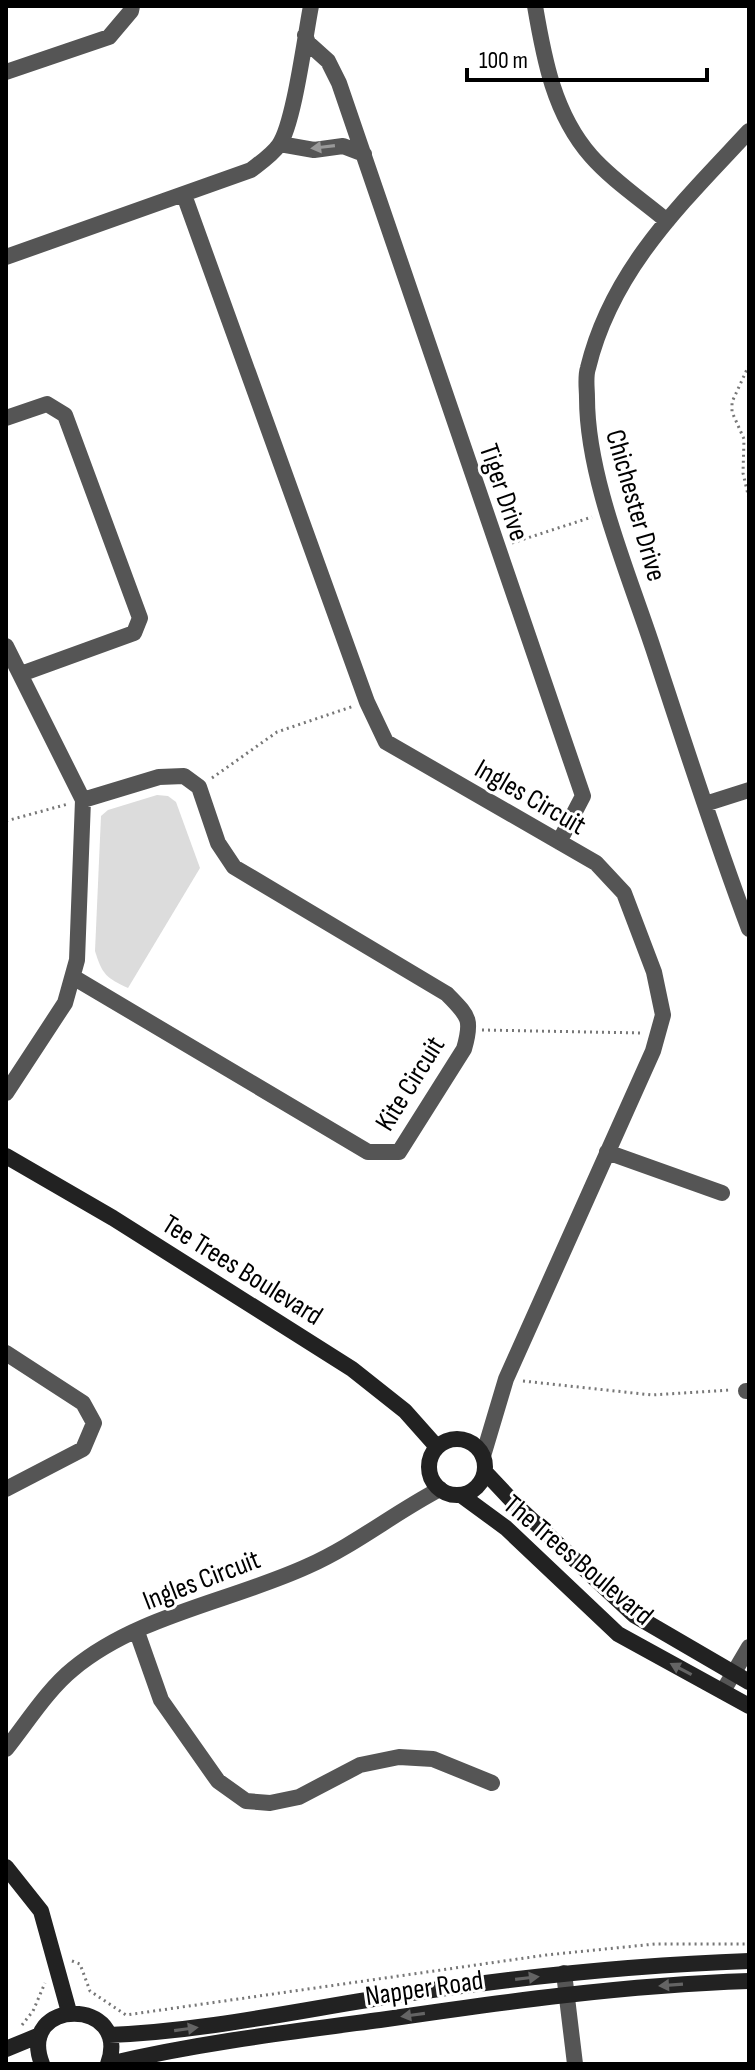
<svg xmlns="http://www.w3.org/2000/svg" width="755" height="2070" font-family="'Sofia Sans Condensed',sans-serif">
<rect width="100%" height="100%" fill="#fff"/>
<!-- green -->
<path fill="#dcdcdc" d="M157,795L168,796L176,802L200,868L128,988C106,978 102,974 95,951L101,816L108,810Z"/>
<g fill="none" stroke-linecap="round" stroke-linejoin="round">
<!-- path -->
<path stroke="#777" stroke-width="3" stroke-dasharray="2 4" stroke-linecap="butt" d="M749,365L732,402V412L744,439L743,473L749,499
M512,543L592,517
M212,778L277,732L354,706
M6,821L68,804
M482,1030L642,1033
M523,1381L652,1395L730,1390
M72,1961L80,1964L90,1991L126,2015L546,1955L655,1944H745
M22,2025L33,2011L45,1983"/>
<!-- street -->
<path stroke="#555" stroke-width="16" d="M535,6C544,59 554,114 591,156C612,180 642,200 667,221
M305,35L308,43L328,61L339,83L583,796L559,842
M6,72L109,37L131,11L132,6
M749,131C682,203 612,269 588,368C585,377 587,388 587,398C587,477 628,572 653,648C684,742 714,836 749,929
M280,144L314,150L343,146L364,154
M184,195L367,702L386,742L596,863L624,893L654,972L663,1015L653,1051L506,1379L483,1456
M6,257L251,170C260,163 272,155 279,145C294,124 305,36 311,6
M6,418L47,404L65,415L140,618L134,633L21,674
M6,646L83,800L77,960L65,1003L6,1093
M705,804L749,790
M73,977L368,1152H399L464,1049C473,1018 468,1016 447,994L234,867L218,843L199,787L184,776L159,777L83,800
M607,1152L722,1193
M6,1353L83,1403L94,1423L83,1449L6,1489
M746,1391H749
M137,1632L161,1700L218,1781L246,1801L270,1803L299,1797L360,1765L399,1757L433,1759L492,1783
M723,1691L749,1647
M6,1749C26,1724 48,1689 73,1669C138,1615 232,1601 308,1566C355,1545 394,1513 440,1489
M564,1973L575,2064"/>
<!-- secondary -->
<path stroke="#222" stroke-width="16" d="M6,1156L113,1218L352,1369L405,1411L437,1447
M429 1467a28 28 0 1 1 56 0a28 28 0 1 1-56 0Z
M486,1473L518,1507L634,1615L749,1682
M461,1495L506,1528L618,1634L749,1706
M6,1867L41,1911L69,2012
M109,2035C208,2031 305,2009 404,1994C519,1977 633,1965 749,1961
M6,2049L40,2035
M42,2064C16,1997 132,1997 108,2064
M109,2064C198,2043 289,2032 380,2020C502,2002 625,1985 749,1981"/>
</g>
<!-- one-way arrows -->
<defs><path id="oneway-solid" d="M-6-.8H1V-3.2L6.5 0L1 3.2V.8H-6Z" transform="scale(2)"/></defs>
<use fill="#999" href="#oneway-solid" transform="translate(323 147) rotate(173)"/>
<g fill="#646464">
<use href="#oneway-solid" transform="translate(681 1669) rotate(-152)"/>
<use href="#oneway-solid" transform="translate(527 1978) rotate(-7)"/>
<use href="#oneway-solid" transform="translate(671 1985) rotate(176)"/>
<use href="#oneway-solid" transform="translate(413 2015) rotate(172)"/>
<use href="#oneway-solid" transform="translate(186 2029) rotate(-8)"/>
</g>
<g text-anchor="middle" stroke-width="6" stroke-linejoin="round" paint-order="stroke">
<!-- street labels -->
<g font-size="28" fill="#000" stroke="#fff">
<text transform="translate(505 492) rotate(71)" y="10">Tiger Drive</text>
<text transform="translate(637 505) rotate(74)" y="10">Chichester Drive</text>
<text transform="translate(531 796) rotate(30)" y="10">Ingles Circuit</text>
<text transform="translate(409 1083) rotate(-58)" y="10">Kite Circuit</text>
<text transform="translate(243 1269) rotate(32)" y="10">Tee Trees Boulevard</text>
<text transform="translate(579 1559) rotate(40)" y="10">The Trees Boulevard</text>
<text transform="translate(201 1579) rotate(-21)" y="10">Ingles Circuit</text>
<text transform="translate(424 1987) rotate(-8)" y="10">Napper Road</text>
</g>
</g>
<!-- border -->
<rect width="755" height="2070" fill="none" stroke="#000000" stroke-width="16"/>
<!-- scale -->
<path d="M467 68v12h240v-12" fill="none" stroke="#000000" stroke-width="4"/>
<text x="479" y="68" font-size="24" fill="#000000" stroke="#ffffff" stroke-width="6" paint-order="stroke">100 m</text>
</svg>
